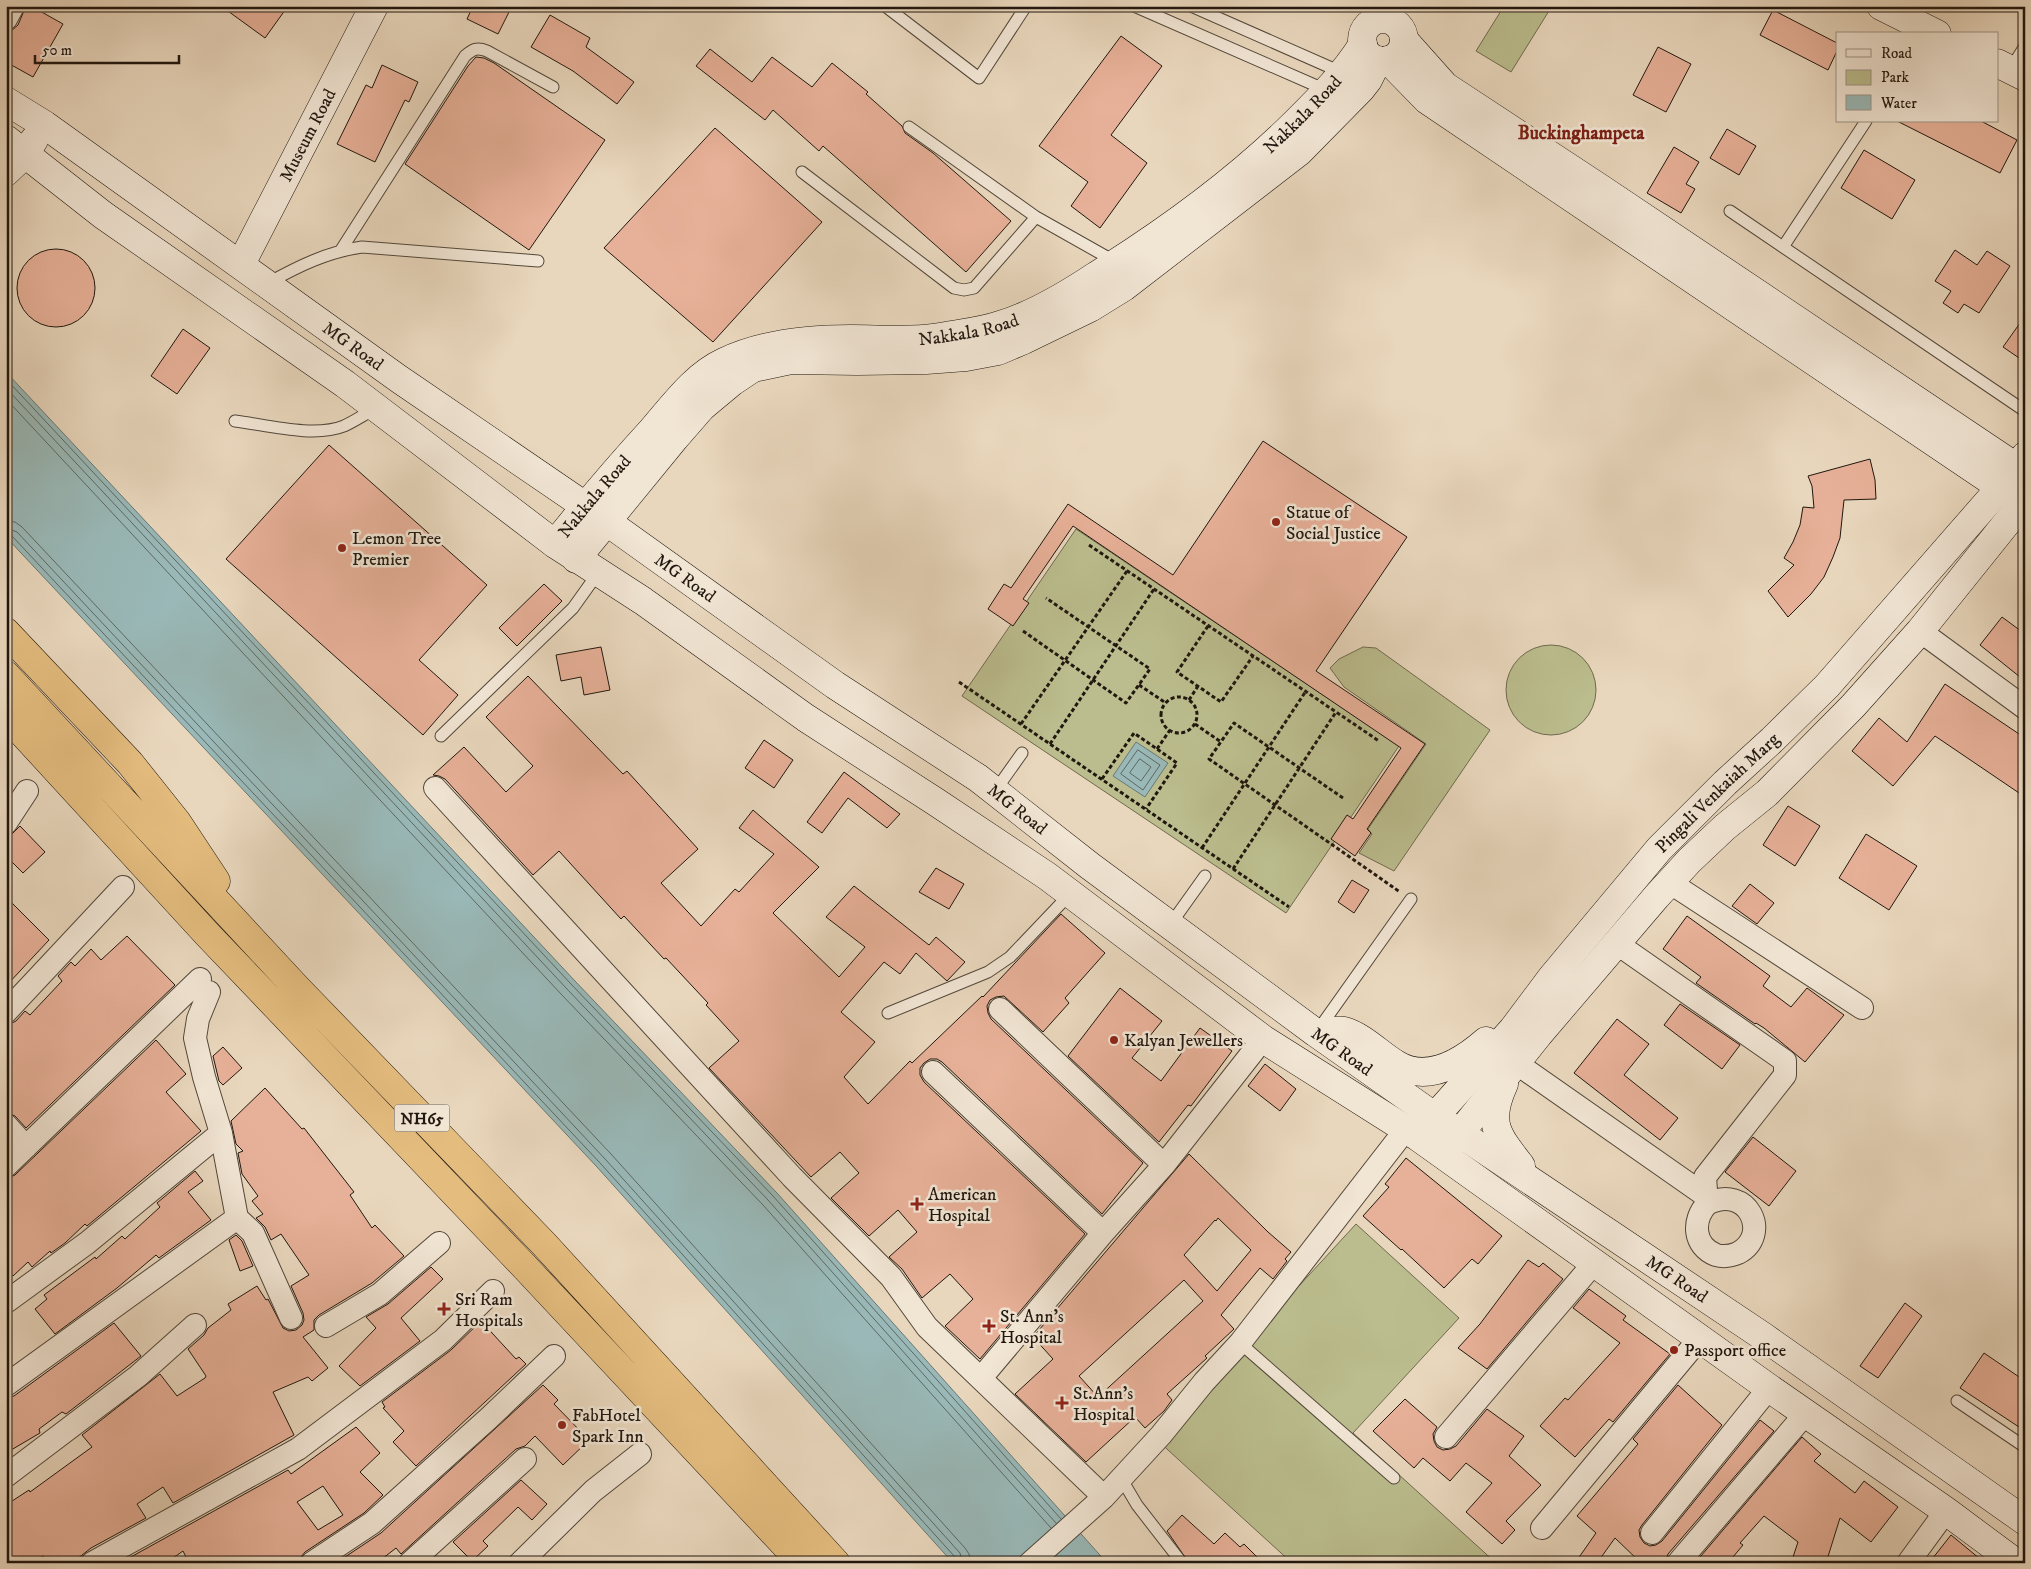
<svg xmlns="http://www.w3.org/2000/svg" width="2031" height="1569" font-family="'IM FELL DW Pica',serif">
<rect width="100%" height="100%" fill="#e9d7bd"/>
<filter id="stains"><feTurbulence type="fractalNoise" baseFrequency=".004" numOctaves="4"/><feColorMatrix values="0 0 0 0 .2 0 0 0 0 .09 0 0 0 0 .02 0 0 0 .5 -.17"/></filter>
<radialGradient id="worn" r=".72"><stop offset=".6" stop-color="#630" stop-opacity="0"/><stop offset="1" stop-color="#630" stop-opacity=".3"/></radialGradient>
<!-- green -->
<path fill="#bbbd8e" stroke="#6e6a4e" d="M1504,6H1552L1511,72L1476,51Z
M1076,529L1399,746L1286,913L962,696Z
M1506 690a45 45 0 1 1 90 0a45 45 0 1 1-90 0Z
M1363,647L1376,648L1490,730L1394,871L1359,853L1372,834L1368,829L1426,744L1344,687L1330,668L1339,659Z
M1356,1224L1459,1318L1353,1433L1496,1563H1292L1157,1440Z"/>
<!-- water -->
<path fill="#99b8b7" stroke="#697874" d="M6,372L575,981L777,1193L1107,1563H953L597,1167L6,537Z
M1136,742L1168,763L1145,797L1113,776Z"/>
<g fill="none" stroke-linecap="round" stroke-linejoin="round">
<!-- shore -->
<path stroke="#5c6863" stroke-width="1" d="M6,379L571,984L773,1196L1061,1519
M6,388L567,989L768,1200L1056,1523
M6,399L561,994L763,1205L1051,1528
M6,521L15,522L22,527L611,1154L965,1548L969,1554L971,1563
M6,528L17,532L606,1160L960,1553L963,1563
M6,534L12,536L601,1164L955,1557L957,1563
M1138,750L1160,765L1143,790L1121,774Z
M1140,759L1151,767L1141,781L1130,773Z"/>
</g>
<!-- building -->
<path fill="#e7b098" stroke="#20170f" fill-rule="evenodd" d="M26,6H31L63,24L33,77L6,62V40L11,31L18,25Z
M221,6H288L265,38Z
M473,6H512L498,34L467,19Z
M1773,10L1837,43V51L1828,70L1760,35Z
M550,15L590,38L586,47L634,82L617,104L573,71L531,47Z
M1121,36L1162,66L1111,135L1147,163L1100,228L1071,206L1088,182L1039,146Z
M1658,47L1691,64L1666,112L1633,95Z
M710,49L752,82L772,57L812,87L832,63L868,92L866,94L902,126L905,133L933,153L1011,221L966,272L823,146L819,151L773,110L765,120L696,66Z
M476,57L484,58L494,63L605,140L529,250L405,164L468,66Z
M382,65L418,82L409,102L405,100L375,162L337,144L366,85L372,88Z
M1897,121H1981L2017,140L2000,173Z
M715,128L822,222L713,342L604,248Z
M1727,129L1756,146L1739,175L1710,158Z
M1674,147L1699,162L1686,184L1695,189L1681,213L1647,193Z
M1864,150L1915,180L1892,219L1841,188Z
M17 288a39 39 0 1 1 78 0a39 39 0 1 1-78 0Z
M1955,250L1977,265L1987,251L2010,266L1979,313L1964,304L1958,313L1943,303L1951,291L1935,281Z
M2025,316V362L2003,347Z
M183,329L210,348L177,394L151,376Z
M1263,441L1407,537L1316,671L1425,744L1367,829L1371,833L1355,856L1331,839L1347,815L1353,819L1401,748L1073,526L1023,599L1029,603L1013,626L988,609L1004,584L1011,588L1068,504L1173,575Z
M329,445L487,585L419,660L458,695L423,735L226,559Z
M1870,459L1875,480L1876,499L1844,500L1840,538L1833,557L1824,577L1811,594L1788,617L1768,591L1794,565L1784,558L1793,542L1800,525L1803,507L1814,508L1812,486L1808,476Z
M544,584L562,601L517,646L499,628Z
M2002,617L2025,634V681L1980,645Z
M601,647L610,690L584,695L581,677L561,681L556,655Z
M528,676L623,774L627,771L698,849L661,883L701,926L735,889L739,892L774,854L739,828L753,810L819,867L773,913L839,977L865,947L826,917L854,886L929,945L936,937L965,962L947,981L916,953L900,974L884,962L841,1012L875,1042L844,1077L868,1104L910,1061L912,1063L982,996L983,997L1061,914L1105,953L1065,998L1069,1003L1043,1032L1004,996L996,997L990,1000L987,1006L988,1013L991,1019L1143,1163L1102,1214L942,1062L937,1059H930L924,1063L920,1068V1075L924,1082L1085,1234L980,1359L945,1326L973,1299L950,1274L922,1298L902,1269L889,1257L917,1232L898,1210L869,1236L831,1198L859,1173L840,1152L811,1177L709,1068L739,1041L706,1005L708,1003L666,958L664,959L624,916L621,919L559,851L533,875L445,779L439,776L433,775L464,747L506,792L533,766L486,717Z
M1945,684L2025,738V797L1935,736L1893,786L1852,751L1879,718L1907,742Z
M764,740L793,760L774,788L745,768Z
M844,772L900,814L887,828L848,798L822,833L807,822Z
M1788,806L1820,826L1795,866L1763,845Z
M20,826L45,852L23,873L6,856V836L12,834Z
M1866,834L1917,866L1889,910L1839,878Z
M936,868L964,884L949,909L919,892Z
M1352,880L1369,890L1354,913L1338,902Z
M1750,884L1774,903L1757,924L1732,906Z
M6,897L49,940L6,986Z
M1687,916L1770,976L1763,986L1791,1007L1807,988L1844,1015L1805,1062L1764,1028L1756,1023L1755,1024L1696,983L1701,977L1663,949Z
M127,936L175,985L26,1128L15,1116L6,1112V1026L16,1021L25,1011L30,1015L62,981L58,976L71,962L75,966L91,949L101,960Z
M1120,988L1162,1021L1132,1058L1161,1081L1200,1028L1232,1051L1191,1106L1188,1105L1159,1142L1068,1056Z
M1680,1004L1740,1045L1722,1069L1664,1025Z
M1617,1019L1649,1044L1624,1075L1678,1118L1660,1140L1574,1073Z
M156,1040L186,1074L166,1092L201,1131L87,1226L85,1224L65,1243L51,1253L50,1251L32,1267L28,1262L13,1276L6,1268V1179L15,1175Z
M223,1047L242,1068L223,1085L219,1081L213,1056Z
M1265,1064L1296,1089L1280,1111L1248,1086Z
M265,1088L302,1129L304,1128L354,1192L350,1195L372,1228L375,1225L404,1256L372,1283L319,1315L314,1320V1330L303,1337L328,1368L312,1381L308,1377L273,1392L294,1435L173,1503L163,1487L137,1504L146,1518L91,1548L72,1563H48L43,1556L32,1563H6V1505L29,1490L30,1492L92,1447L82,1435L160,1374L177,1396L205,1378L206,1376L188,1349L204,1335L208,1328L231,1310L228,1304L257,1286L266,1300L268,1299L283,1328L289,1331L296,1330L302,1325L304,1320L303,1313L291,1286L309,1275L281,1234L271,1240L265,1227L256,1218L263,1214L252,1201L258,1196L242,1174L238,1153L243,1151L236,1144L231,1121Z
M1753,1137L1796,1171L1769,1206L1725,1172Z
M1189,1154L1268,1232L1291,1252L1285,1259L1287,1261L1273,1279L1260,1268L1221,1315L1234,1329L1205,1356L1207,1358L1167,1394L1172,1400L1164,1411L1145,1428L1135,1417L1086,1462L1015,1394L1053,1359L1033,1337ZM1218,1218L1251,1250L1217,1291L1184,1255L1215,1220L1216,1221ZM1184,1280L1203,1301L1098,1397L1079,1376Z
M1406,1158L1502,1236L1478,1264L1472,1259L1444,1288L1402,1249L1401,1250L1363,1216L1389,1187L1385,1184Z
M195,1171L203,1181L188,1192L211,1220L159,1258L156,1255L117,1288L55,1334L35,1309L47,1299L44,1295L95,1257L96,1259L122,1236L125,1239L160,1207L157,1203Z
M236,1235L242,1241L253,1266L240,1271L229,1240Z
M1528,1260L1539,1267L1543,1263L1563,1279L1487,1369L1458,1348L1480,1324Z
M431,1267L443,1279L401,1318L420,1341L360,1386L339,1366L376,1328L366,1317L388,1304Z
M1589,1289L1626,1316L1623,1320L1670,1354L1613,1422L1609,1419L1575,1457L1540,1426L1565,1398L1568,1400L1620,1343L1573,1308Z
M1905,1303L1922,1316L1878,1378L1860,1366Z
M481,1321L516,1359L519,1357L526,1364L416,1466L393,1442L404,1431L383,1408L385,1407L382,1402L451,1350Z
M114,1323L141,1356L66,1414L62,1412L39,1429L40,1433L6,1453V1398L14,1396Z
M1984,1353L2025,1381V1431L1960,1388Z
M543,1385L558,1400L554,1404L589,1440L563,1465L535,1436L525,1446L516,1449L401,1554L396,1548L377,1563H336L381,1533Z
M1678,1385L1722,1425L1642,1525L1639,1530L1640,1537L1644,1543L1650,1546L1656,1545L1662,1541L1760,1420L1774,1431L1668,1554L1665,1563H1641L1615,1538L1597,1563H1575L1596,1533L1577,1516L1638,1444L1633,1439Z
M1405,1399L1437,1427L1433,1434L1434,1441L1437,1447L1443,1450L1450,1449L1456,1446L1487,1409L1524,1436L1509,1456L1541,1485L1506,1521L1515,1530L1502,1544L1466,1512L1492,1483L1466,1463L1450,1481L1423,1458L1414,1468L1373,1431Z
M356,1427L380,1453L360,1472L383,1495L364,1513L305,1552L301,1557L299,1563H189L183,1551L166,1563H120L288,1470L291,1474ZM323,1486L343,1515L318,1530L297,1502Z
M1802,1437L1821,1454L1814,1461L1855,1493L1864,1481L1898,1507L1871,1542L1840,1518L1826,1563H1791L1798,1542L1764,1516L1740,1543L1743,1545L1728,1563H1695Z
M521,1480L547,1504L532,1520L518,1507L483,1541L488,1546L472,1561L453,1542Z
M1182,1515L1214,1544L1225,1533L1240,1547L1244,1544L1263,1563H1189L1167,1531Z
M1951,1535L1985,1563H1929Z"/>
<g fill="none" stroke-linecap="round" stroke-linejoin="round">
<!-- lane casing -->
<g stroke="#52473a" stroke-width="13">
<path id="lane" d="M885,6L979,78L1026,6
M1134,6L1326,90
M1191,6L1343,73
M2010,70L2025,46
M909,127L1036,217L1114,261
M802,172L954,288L964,290L974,288L1036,217
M1730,211L2025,411
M1783,247L1866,121
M341,250L465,56C473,49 477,47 487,51L553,87
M268,283C299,266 327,252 362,247L538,261
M235,421C267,425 314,438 344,426C355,421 365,414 375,409
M441,736L573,608L598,573
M995,791L1022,753
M1170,925L1205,876
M888,1013L988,972L1010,957L1070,894
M1318,1030L1411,899
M1240,1343L1394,1478
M1957,1401L2025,1447
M1121,1478L1137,1505L1182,1563"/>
</g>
<!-- street casing -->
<g stroke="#52473a" stroke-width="24">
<path id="street" d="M6,19L13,6
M1920,631L2025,708
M435,788L792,1177L891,1277L927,1327L1104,1497
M6,823L27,791
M1669,882L1862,1008
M1616,943L1785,1061V1075L1705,1177L1707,1204C1692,1220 1693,1246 1716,1255C1723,1257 1731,1256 1738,1253C1772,1235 1748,1183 1707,1204
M1000,1009L1164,1165
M6,1012L123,887
M1516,1063L1706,1196
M933,1072L1103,1233
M6,1125L26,1147
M6,1166L200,979
M237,1218L253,1233L291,1318
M6,1302L87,1243L221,1133L204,1077L195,1038L198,1019L209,992
M326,1326L380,1294L439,1243
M981,1378L1103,1233L1164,1165L1263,1039
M6,1385L237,1218L221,1133
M1446,1437L1594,1263
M6,1476L138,1376L195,1325
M1542,1528L1700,1338
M1652,1533L1769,1388
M92,1563L298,1449L443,1340L493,1291
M312,1563L372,1523L489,1418L554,1356
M410,1563L525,1459
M520,1563L593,1491L640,1454
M1030,1563L1104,1497L1161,1435L1204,1382L1240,1343L1406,1129
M1678,1563L1806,1413
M1908,1563L1946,1511"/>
</g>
<!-- secondary casing -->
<g stroke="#20170f" stroke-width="29">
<g id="secondary">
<path d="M1881,6L1937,34"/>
<circle cx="1383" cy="40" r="21"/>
<path d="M1404,40L1445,86L1600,188L2025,473"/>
<path d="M1388,60L1427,100L2015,497"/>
<path d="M1997,63L2025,77"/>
<path id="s1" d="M6,101L45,125L399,379L585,506L835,685L978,778L1090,866L1316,1033L1434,1116L1764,1337L2025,1521"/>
<path d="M6,139L103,215L345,384L555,544L643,601L806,718L936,802L1047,876L1263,1039L1418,1137L1769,1388L1946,1511L2016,1563"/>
<path d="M6,172L25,154L34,140"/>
<path id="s2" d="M241,264L374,6"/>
<path id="s3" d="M555,544C586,505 618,467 652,430C673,406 694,376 724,362C761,344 811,339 851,339C883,339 914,342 946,336C963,333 983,331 1000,325C1034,315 1067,295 1097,275C1169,230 1238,180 1298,120C1322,96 1345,73 1363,44"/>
<path d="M576,559L675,438L702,407L732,382L753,368L791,360L857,361L926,360L966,357L998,351L1024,340L1090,308L1124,287L1299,152L1361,89L1368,80L1378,60"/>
<path d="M1317,1033C1325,1032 1337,1029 1344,1031C1364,1037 1379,1054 1396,1064C1428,1084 1462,1062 1486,1041"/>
<path d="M1504,1084C1486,1123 1497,1135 1521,1166"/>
<path id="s4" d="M1423,1130L1513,1029L1552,977L1659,849L1725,783L1772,740L1827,686L2001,487L2025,456"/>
<path d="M1448,1148L1539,1034L1656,897L1689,861L1725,827L1767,793L1853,706L1920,631L2025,500"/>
</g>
</g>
<!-- highway casing -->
<g stroke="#20170f" stroke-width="29">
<path id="highway" d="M6,632L130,763L177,822L216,881
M6,675L297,988L544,1244L836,1563
M6,715L207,934L523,1265L802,1563"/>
</g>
<!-- path -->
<path stroke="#20170f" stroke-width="3" stroke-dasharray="4 2.5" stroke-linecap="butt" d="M1089,545L1379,741
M1208,626L1177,672L1221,702L1253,656
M1023,631L1126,703L1150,669L1046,598
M959,682L1289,907
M1139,685L1166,703
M1161 715a18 18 0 1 1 36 0a18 18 0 1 1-36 0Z
M1189,700L1198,686
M1021,724L1127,571
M1195,724L1221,742
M1050,744L1154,589
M1157,749L1170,730
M1102,779L1134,733L1177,763L1146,809
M1343,798L1234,723L1209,759L1400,892
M1202,848L1306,691
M1233,869L1336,712"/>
<!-- lane -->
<use href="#lane" stroke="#f1e5d4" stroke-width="11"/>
<!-- street -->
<use href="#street" stroke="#f1e5d4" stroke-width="22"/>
<!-- secondary -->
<use href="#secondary" stroke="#f1e5d4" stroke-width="28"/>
<!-- highway -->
<use href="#highway" stroke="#e4bc7e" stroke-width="28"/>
</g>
<!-- markers -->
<g fill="#8f2418" stroke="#f1e5d4" stroke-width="2">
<circle cx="1276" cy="522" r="5"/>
<circle cx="342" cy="548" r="5"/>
<circle cx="1114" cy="1040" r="5"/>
<path d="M914.5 1196.5h5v5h5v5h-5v5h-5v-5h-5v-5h5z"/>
<path d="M441.5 1301.5h5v5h5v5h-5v5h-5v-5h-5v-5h5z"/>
<path d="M986.5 1318.5h5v5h5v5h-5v5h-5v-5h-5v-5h5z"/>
<circle cx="1674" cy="1350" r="5"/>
<path d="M1059.5 1395.5h5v5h5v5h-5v5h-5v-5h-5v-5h5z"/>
<circle cx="562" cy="1425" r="5"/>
</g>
<g text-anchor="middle" stroke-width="5" stroke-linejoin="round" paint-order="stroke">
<!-- shield labels -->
<rect fill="#f1e5d4" stroke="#5f554a" stroke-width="1" x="394.5" y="1104.5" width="55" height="27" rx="4"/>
<g font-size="16" font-weight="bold" fill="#20170f">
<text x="422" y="1124">NH65</text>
</g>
<!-- street labels -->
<g font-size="18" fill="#20170f" stroke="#f1e5d4">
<text dy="6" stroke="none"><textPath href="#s3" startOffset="901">Nakkala Road</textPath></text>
<text dy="6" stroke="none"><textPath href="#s2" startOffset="145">Museum Road</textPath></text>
<text dy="6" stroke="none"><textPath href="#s3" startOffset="498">Nakkala Road</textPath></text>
<text dy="6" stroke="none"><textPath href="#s1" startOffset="425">MG Road</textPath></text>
<text dy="6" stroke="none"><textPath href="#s3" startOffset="62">Nakkala Road</textPath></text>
<text dy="6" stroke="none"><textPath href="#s1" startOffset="830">MG Road</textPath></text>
<text dy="6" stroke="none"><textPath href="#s4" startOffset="448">Pingali Venkaiah Marg</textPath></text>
<text dy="6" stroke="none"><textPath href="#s1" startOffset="1235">MG Road</textPath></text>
<text dy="6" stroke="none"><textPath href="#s1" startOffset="1640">MG Road</textPath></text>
<text dy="6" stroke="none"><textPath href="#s1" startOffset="2045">MG Road</textPath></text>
</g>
<!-- poi labels -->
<g font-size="18" fill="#20170f" stroke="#f1e5d4" text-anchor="start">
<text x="1286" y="518">Statue of<tspan x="1286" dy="21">Social Justice</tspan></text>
<text x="352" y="544">Lemon Tree<tspan x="352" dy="21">Premier</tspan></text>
<text x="1124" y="1046">Kalyan Jewellers</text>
<text x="928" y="1200">American<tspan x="928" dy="21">Hospital</tspan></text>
<text x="455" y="1305">Sri Ram<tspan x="455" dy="21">Hospitals</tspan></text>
<text x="1000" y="1322">St. Ann's<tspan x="1000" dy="21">Hospital</tspan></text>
<text x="1684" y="1356">Passport office</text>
<text x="1073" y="1399">St.Ann's<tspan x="1073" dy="21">Hospital</tspan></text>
<text x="572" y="1421">FabHotel<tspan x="572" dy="21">Spark Inn</tspan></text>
</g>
<!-- neighbourhood labels -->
<g font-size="19" font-weight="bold" fill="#7a1f14" stroke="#f1e5d4">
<text x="1581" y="139">Buckinghampeta</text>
</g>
</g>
<!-- margin -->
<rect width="2031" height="1569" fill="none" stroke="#e9d7bd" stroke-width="25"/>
<rect x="8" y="8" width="2016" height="1554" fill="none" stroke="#20170f" stroke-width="2.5"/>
<rect x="12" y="12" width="2006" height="1544" fill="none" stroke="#20170f"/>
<!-- legend -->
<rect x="1836" y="32" width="162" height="90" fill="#f1e5d4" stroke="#9d9385"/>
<rect x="1846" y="49" width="25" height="8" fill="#f1e5d4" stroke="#9d9385"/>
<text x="1881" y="58" font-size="15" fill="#20170f">Road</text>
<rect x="1846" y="70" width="25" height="15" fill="#bbbd8e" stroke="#9d9385"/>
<text x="1881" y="82" font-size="15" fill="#20170f">Park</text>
<rect x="1846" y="95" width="25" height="15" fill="#99b8b7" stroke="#9d9385"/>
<text x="1881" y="108" font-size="15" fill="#20170f">Water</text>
<!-- scale -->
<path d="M35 55v8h144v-8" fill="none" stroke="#20170f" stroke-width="2.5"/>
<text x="42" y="55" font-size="15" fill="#20170f" stroke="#f1e5d4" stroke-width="4" paint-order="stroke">50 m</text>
<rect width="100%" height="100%" filter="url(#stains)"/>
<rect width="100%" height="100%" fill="url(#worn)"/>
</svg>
